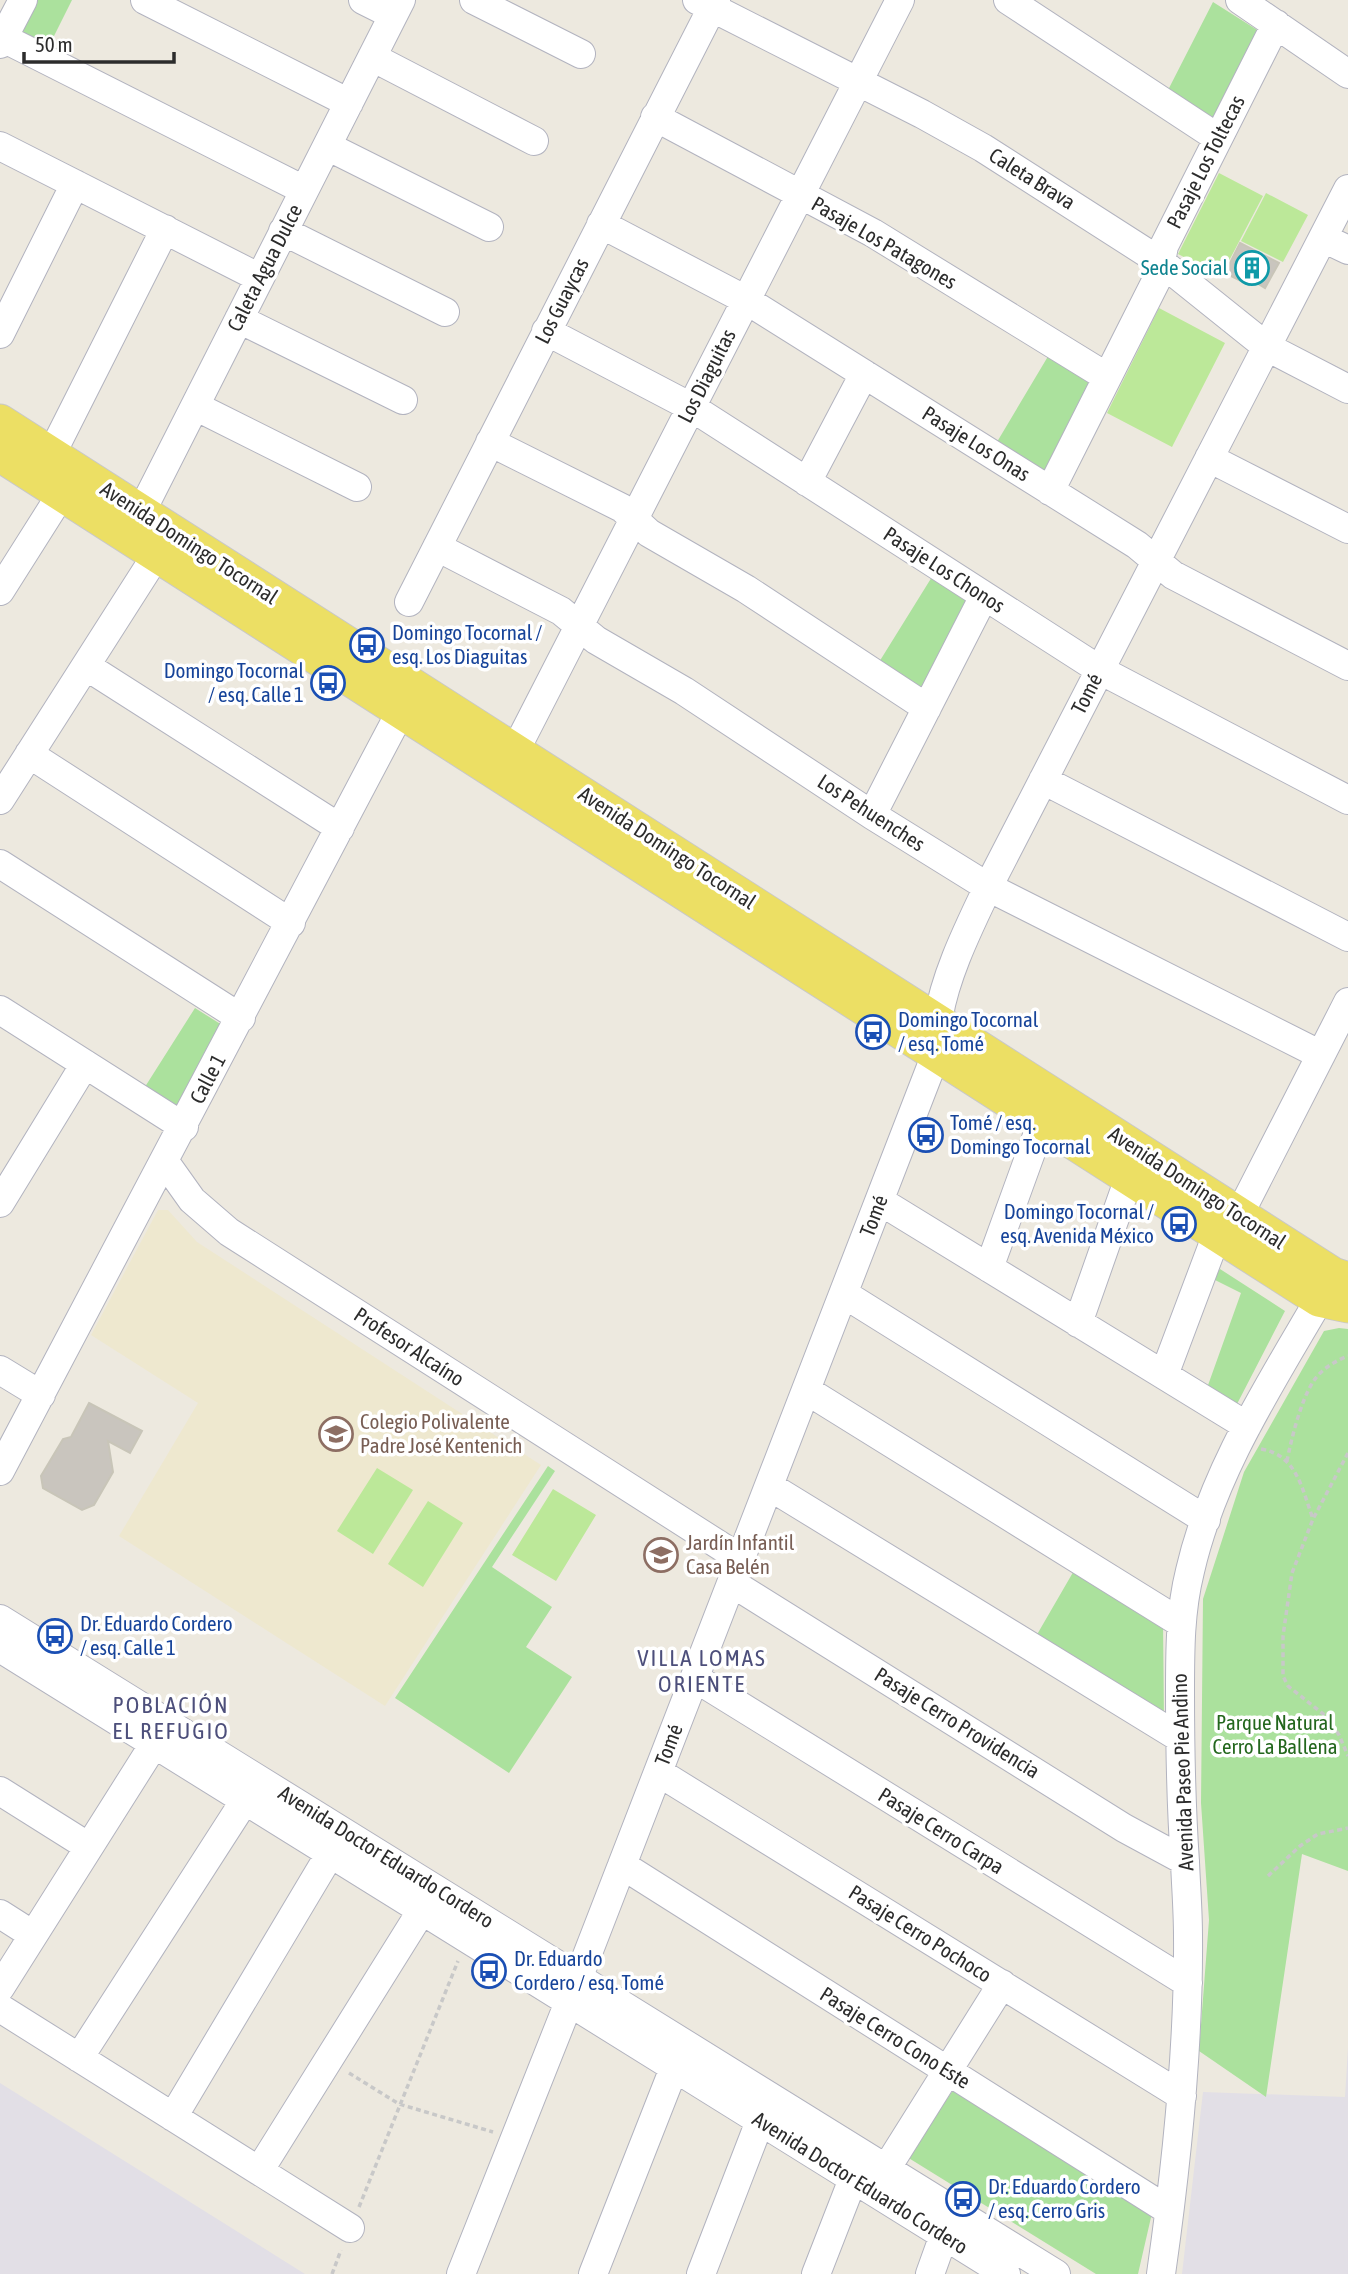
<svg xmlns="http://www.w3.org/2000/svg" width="1348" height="2274" font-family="'Asap Condensed',sans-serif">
<rect width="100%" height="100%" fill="#ede9df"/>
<!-- industrial -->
<path fill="#e2dfe6" d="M1348,2048V2274H1182L1203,2092L1345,2097Z
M0,2083L297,2269L305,2274H0Z"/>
<!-- education -->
<path fill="#eee8cf" d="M158,1210H168L197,1242L541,1465L385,1706L119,1536L198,1403L91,1335Z"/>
<!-- green -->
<path fill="#abe19d" d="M27,0H72L45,54L9,35Z
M1213,2L1262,33L1214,125L1166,94Z
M1050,353L1095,380L1045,481L994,447Z
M935,572L975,599L921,697L876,667Z
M195,1008L222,1025L176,1111L143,1090Z
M1220,1269L1285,1311L1237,1404L1207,1388L1241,1293L1213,1279Z
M1339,1328L1348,1329V1871L1302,1854L1266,2097L1199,2051L1209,1920L1201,1803L1203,1599L1244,1472L1324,1331Z
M548,1466L555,1471L492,1567L552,1607L526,1647L572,1677L509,1773L395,1698Z
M1079,1562L1163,1621L1164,1721L1035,1638Z
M956,2086L1152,2213L1138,2274H1096L907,2157Z"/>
<!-- pitch -->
<path fill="#bce899" d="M1219,173L1263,196L1221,276L1178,254Z
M1266,193L1308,215L1283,262L1241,241Z
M1159,308L1225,343L1172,447L1107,413Z
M377,1468L413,1490L373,1554L337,1531Z
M553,1489L596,1515L556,1581L512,1555Z
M428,1501L463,1523L423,1587L388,1564Z"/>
<!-- building -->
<path fill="#c9c5be" stroke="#c8c5b8" stroke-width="2" d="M1240,243L1279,263L1265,288L1252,280L1249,285L1225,273Z
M89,1403L142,1431L130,1453L108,1441L113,1472L94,1505L82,1510L43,1488L41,1476L63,1439L71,1437Z"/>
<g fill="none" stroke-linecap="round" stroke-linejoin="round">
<!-- minor casing -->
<g stroke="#b2b3bf" stroke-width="30">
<path id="minor" d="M145,0L349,103
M363,0L393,15
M474,0L581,54
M697,0L922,114L983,148L1161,262L1267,347L1348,389
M1008,0L1218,138
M1240,0L1348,74
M3,38L304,190
M0,44L23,0
M372,57L534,141
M655,117L873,233L1107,377
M0,146L260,278
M327,146L489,227
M601,224L746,300L1137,545L1173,575L1348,666
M283,231L445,312
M1323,238L1348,250
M239,319L403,400
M546,331L691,407L1100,670L1348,800
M0,334L75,184
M195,406L357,487
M490,442L622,508L649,533L746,589L927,708
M51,455L165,229
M1209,458L1348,529
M807,482L864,374
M1050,491L1158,277L1164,246L1276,24
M132,530L401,0
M437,547L561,611L596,640L684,691L872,815L988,887L1321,1055
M0,591L62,493
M409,602L716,0
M86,666L340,828
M515,751L900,0
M29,754L291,923
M1043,780L1348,937
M0,800L157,554
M872,815L984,596
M0,864L241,1018
M0,1010L184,1127
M165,1162L192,1200L229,1232L741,1559
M880,1201L1247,1426
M0,1203L85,1064
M1239,1215L1348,1002
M989,1268L1042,1122
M844,1294L1206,1520
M1078,1323L1129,1178
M0,1370L41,1395
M1164,1375L1217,1234
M806,1390L1181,1623
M0,1471L411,692
M769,1486L1180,1738
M732,1583L1124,1828L1185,1861
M0,1619L1056,2274
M0,1648L1006,2274
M695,1678L1188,1983
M658,1772L1182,2096
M0,1791L89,1847
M622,1865L1168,2210
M0,1914L33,1935
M0,1988L163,1730
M0,2008L350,2228
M79,2058L245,1800
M173,2117L330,1854
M886,2169L1002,1984
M259,2171L432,1894
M461,2274L569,2002L936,1054C937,1044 936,1032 938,1021C944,977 969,927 988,887L1348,189
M593,2274L674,2068
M701,2274L760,2121
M816,2274L853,2179
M930,2274L944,2235
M1161,2274C1177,2162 1189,2049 1188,1936C1188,1911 1186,1887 1185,1862C1181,1805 1180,1749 1180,1692C1180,1651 1180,1611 1190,1571C1214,1466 1277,1374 1330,1281"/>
</g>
<!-- major casing -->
<g stroke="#c8c8c8" stroke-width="37">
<path id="major" d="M0,422L1333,1275L1348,1280
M0,454L1319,1299L1348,1305"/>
</g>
<!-- path -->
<path stroke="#c8c8c8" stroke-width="3.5" stroke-dasharray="5 3.5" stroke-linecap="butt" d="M1261,1449C1297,1455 1302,1489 1313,1519
M1348,1453L1313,1519L1292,1573L1283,1636V1676L1288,1686L1327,1717L1339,1735L1348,1756
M1287,1461C1291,1440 1301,1400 1313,1382C1320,1370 1335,1361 1348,1356
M1268,1876L1300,1846L1318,1834L1348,1828
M349,2073L399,2104L493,2132
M359,2207L458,1961
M332,2274L341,2250"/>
<!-- minor -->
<use href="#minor" stroke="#fff" stroke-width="28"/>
<!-- major -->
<use href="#major" stroke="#ecdf64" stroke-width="35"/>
</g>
<!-- icons -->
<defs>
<g id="building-ring" transform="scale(1.75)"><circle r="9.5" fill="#fff" stroke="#0f9aa8" stroke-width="1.5"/><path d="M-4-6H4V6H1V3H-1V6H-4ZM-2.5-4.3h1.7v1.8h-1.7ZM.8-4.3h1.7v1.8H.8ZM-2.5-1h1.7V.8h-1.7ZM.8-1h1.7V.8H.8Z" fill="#0f9aa8"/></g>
<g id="bus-ring" transform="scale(1.75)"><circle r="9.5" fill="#fff" stroke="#1a4fb4" stroke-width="1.5"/><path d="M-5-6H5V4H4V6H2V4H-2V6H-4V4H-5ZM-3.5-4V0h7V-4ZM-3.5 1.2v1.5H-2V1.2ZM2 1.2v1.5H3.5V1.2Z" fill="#1a4fb4"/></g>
<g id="school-ring" transform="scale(1.75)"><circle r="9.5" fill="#fff" stroke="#8d6e63" stroke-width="1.5"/><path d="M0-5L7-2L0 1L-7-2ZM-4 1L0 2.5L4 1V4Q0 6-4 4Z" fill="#8d6e63"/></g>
</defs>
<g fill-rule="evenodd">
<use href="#building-ring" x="1252" y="268"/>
<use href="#bus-ring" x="367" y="645"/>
<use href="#bus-ring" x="328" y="683"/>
<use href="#bus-ring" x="873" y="1032"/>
<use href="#bus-ring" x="926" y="1135"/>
<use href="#bus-ring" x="1179" y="1224"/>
<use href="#school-ring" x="336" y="1434"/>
<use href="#school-ring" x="661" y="1555"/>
<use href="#bus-ring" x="55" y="1636"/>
<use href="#bus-ring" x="489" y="1971"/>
<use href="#bus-ring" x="963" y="2199"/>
</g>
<g text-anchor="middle" stroke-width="7" stroke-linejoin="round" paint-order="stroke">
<!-- street labels -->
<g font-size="21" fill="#2c2c2c" stroke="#fff">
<text transform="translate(1206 162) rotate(-63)" y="7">Pasaje Los Toltecas</text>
<text transform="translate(1032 179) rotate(32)" y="7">Caleta Brava</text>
<text transform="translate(884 243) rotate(30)" y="7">Pasaje Los Patagones</text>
<text transform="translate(265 268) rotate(-63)" y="7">Caleta Agua Dulce</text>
<text transform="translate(562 301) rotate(-63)" y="7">Los Guaycas</text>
<text transform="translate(707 376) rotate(-63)" y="7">Los Diaguitas</text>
<text transform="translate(976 444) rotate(32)" y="7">Pasaje Los Onas</text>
<text transform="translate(189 543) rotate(33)" y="7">Avenida Domingo Tocornal</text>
<text transform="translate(944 570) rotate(33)" y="7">Pasaje Los Chonos</text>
<text transform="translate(1087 694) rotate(-63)" y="7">Tomé</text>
<text transform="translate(871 813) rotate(33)" y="7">Los Pehuenches</text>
<text transform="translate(667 848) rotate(33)" y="7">Avenida Domingo Tocornal</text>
<text transform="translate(208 1079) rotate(-62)" y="7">Calle 1</text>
<text transform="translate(1197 1188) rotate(33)" y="7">Avenida Domingo Tocornal</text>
<text transform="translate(874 1216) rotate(-69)" y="7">Tomé</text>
<text transform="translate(409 1347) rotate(33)" y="7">Profesor Alcaíno</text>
<text transform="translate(957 1723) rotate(32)" y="7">Pasaje Cerro Providencia</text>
<text transform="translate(669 1745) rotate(-69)" y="7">Tomé</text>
<text transform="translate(1183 1772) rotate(-92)" y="7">Avenida Paseo Pie Andino</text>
<text transform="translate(941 1831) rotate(32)" y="7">Pasaje Cerro Carpa</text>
<text transform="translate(386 1857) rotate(32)" y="7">Avenida Doctor Eduardo Cordero</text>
<text transform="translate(920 1934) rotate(32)" y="7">Pasaje Cerro Pochoco</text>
<text transform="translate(895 2038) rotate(32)" y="7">Pasaje Cerro Cono Este</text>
<text transform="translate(860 2183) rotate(32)" y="7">Avenida Doctor Eduardo Cordero</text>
</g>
<!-- culture labels -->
<g font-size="21" fill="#0d838f" stroke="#fff" text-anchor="end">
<text x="1228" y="275">Sede Social</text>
</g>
<!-- transit labels -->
<g font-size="21" fill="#164399" stroke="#fff" text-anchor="start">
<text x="392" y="640">Domingo Tocornal /<tspan x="392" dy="24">esq. Los Diaguitas</tspan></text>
<text x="304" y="678" text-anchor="end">Domingo Tocornal<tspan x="304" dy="24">/ esq. Calle 1</tspan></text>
<text x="898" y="1027">Domingo Tocornal<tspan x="898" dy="24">/ esq. Tomé</tspan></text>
<text x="950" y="1130">Tomé / esq.<tspan x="950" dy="24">Domingo Tocornal</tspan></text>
<text x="1154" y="1219" text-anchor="end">Domingo Tocornal /<tspan x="1154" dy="24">esq. Avenida México</tspan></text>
<text x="80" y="1631">Dr. Eduardo Cordero<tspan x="80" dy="24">/ esq. Calle 1</tspan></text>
<text x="514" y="1966">Dr. Eduardo<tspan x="514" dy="24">Cordero / esq. Tomé</tspan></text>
<text x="988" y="2194">Dr. Eduardo Cordero<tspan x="988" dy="24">/ esq. Cerro Gris</tspan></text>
</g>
<!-- education labels -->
<g font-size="21" fill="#785e54" stroke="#fff" text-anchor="start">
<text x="360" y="1429">Colegio Polivalente<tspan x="360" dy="24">Padre José Kentenich</tspan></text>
<text x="686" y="1550">Jardín Infantil<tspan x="686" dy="24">Casa Belén</tspan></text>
</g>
<!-- park labels -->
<g font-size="21" fill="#23671d" stroke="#fff">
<text x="1275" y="1730">Parque Natural<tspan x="1275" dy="24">Cerro La Ballena</tspan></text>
</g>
<!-- neighbourhood labels -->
<g font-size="23" letter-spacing="2" fill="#4d4f7b" stroke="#fff">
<text x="702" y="1666">VILLA LOMAS<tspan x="702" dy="26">ORIENTE</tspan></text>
<text x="171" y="1713">POBLACIÓN<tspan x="171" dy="26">EL REFUGIO</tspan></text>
</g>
</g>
<!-- scale -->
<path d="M24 52v10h150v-10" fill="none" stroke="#2c2c2c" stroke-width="3.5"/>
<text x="35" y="52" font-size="21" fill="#2c2c2c" stroke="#ffffff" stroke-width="5" paint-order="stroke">50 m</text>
</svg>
